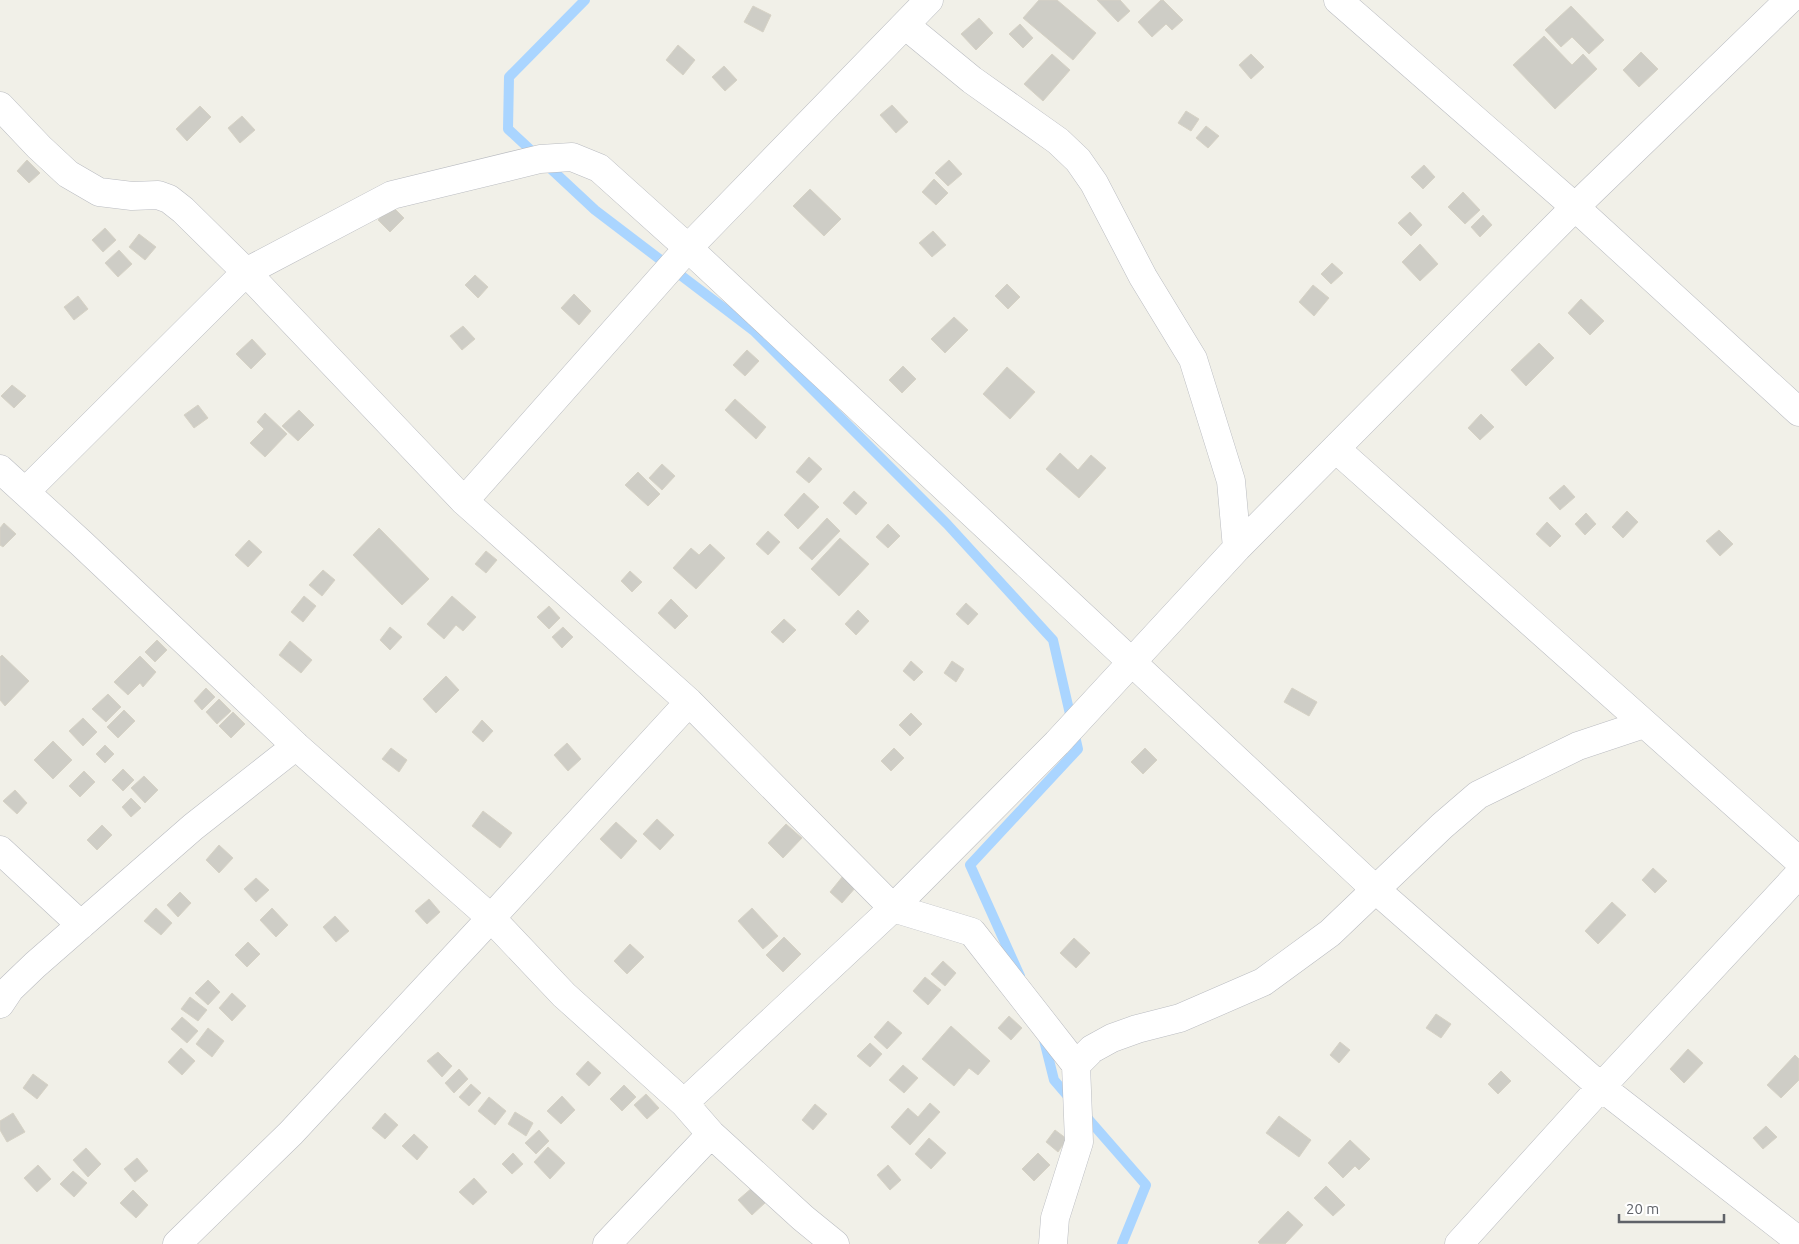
<svg xmlns="http://www.w3.org/2000/svg" width="1799" height="1244" font-family="Ubuntu,sans-serif">
<rect width="100%" height="100%" fill="#f1f0e8"/>
<g fill="none" stroke-linecap="round" stroke-linejoin="round">
<!-- stream -->
<path stroke="#aad5ff" stroke-width="10" d="M585,0L509,77L508,129L595,210L754,331L947,524L1053,640L1078,749L970,865L1020,976
M1043,1036L1054,1080L1072,1101
M1083,1113L1146,1185L1122,1244"/>
</g>
<!-- building -->
<path fill="#cecdc6" stroke="#d6d2c5" d="M1039,0H1057L1096,33L1073,60L1023,18Z
M1097,0H1120L1130,11L1118,22Z
M1161,0H1163L1183,20L1172,30L1166,24L1152,37L1138,22Z
M753,6L771,15L763,32L744,22Z
M1571,6L1604,40L1589,54L1572,37L1561,47L1545,30Z
M979,18L993,33L976,50L961,34Z
M1020,24L1033,38L1023,48L1009,34Z
M1544,36L1572,65L1583,54L1597,69L1555,109L1513,65Z
M678,45L695,60L683,75L666,60Z
M1641,52L1658,69L1639,87L1623,70Z
M1052,54L1070,70L1043,101L1024,84Z
M1251,54L1264,67L1251,79L1239,65Z
M724,66L737,80L725,91L712,77Z
M892,105L908,122L896,133L880,115Z
M200,106L211,117L187,141L176,129Z
M1186,111L1199,119L1191,131L1178,123Z
M242,116L255,130L240,143L228,128Z
M1206,126L1219,136L1208,148L1196,138Z
M27,160L40,173L29,183L17,171Z
M949,160L962,174L948,186L935,173Z
M1424,165L1435,177L1423,189L1411,177Z
M934,179L948,193L936,205L922,192Z
M810,189L841,219L824,236L793,206Z
M1463,192L1480,210L1465,224L1448,207Z
M392,206L404,218L390,232L378,220Z
M1410,212L1422,225L1411,236L1398,223Z
M1483,215L1492,225L1480,237L1471,227Z
M105,228L116,240L103,252L92,240Z
M933,231L946,245L932,257L919,243Z
M139,234L156,247L145,260L129,247Z
M1420,244L1438,264L1420,281L1402,262Z
M119,250L132,264L118,277L105,263Z
M1332,263L1343,273L1331,284L1321,274Z
M475,275L488,287L478,298L465,285Z
M1007,284L1020,297L1008,309L995,296Z
M1313,285L1329,298L1314,316L1299,302Z
M574,294L591,311L579,325L561,308Z
M78,296L88,309L74,320L64,307Z
M1581,299L1604,321L1590,335L1568,313Z
M954,317L968,330L945,353L931,339Z
M463,326L475,339L462,350L450,336Z
M252,339L266,354L251,369L236,354Z
M1539,343L1554,358L1526,386L1511,370Z
M747,350L759,361L745,376L733,365Z
M903,366L916,379L902,393L889,380Z
M1007,367L1035,392L1010,419L983,394Z
M12,385L26,396L14,408L1,396Z
M735,399L766,427L756,439L725,410Z
M198,405L208,418L194,428L184,415Z
M299,410L314,425L298,441L282,426Z
M265,413L287,434L265,457L250,443L264,429L257,422Z
M1481,414L1494,427L1480,440L1468,428Z
M1060,453L1078,470L1091,455L1106,468L1079,498L1046,469Z
M809,457L822,469L809,483L796,472Z
M662,464L675,476L662,490L649,478Z
M638,472L660,494L648,506L625,485Z
M1564,485L1575,497L1560,510L1549,498Z
M854,491L867,503L856,515L843,503Z
M804,493L819,507L798,529L784,515Z
M1627,511L1638,522L1623,538L1612,527Z
M1586,513L1596,524L1585,535L1575,524Z
M827,518L840,531L812,560L799,548Z
M1547,522L1561,536L1550,547L1536,534Z
M4,523L16,534L3,547L0,545V528Z
M888,524L900,536L888,548L876,537Z
M379,528L429,579L402,605L353,555Z
M1719,530L1733,544L1720,556L1706,541Z
M768,531L780,542L768,555L756,544Z
M840,538L869,564L839,596L811,569Z
M249,540L262,552L248,567L235,555Z
M710,544L725,558L696,589L673,568L691,548L699,555Z
M486,551L497,560L486,573L475,564Z
M323,570L335,580L322,596L309,585Z
M630,571L642,582L632,592L621,581Z
M304,596L316,606L303,622L291,612Z
M452,596L476,617L463,631L456,625L444,639L427,624Z
M671,599L688,616L675,629L658,613Z
M966,603L978,614L968,625L956,614Z
M549,606L560,618L549,629L537,617Z
M858,610L869,621L856,635L845,624Z
M784,619L796,630L783,643L771,632Z
M390,627L402,637L390,650L380,640Z
M563,627L573,637L562,648L552,637Z
M157,640L167,650L155,662L145,652Z
M290,641L312,660L301,673L279,655Z
M2,655L29,681L5,706L0,700V657Z
M140,656L156,672L143,687L140,683L128,695L114,682Z
M911,661L923,672L914,681L903,671Z
M952,661L964,669L956,682L944,673Z
M446,676L459,690L436,713L423,699Z
M206,688L215,697L202,710L194,701Z
M1292,688L1317,702L1309,716L1284,702Z
M108,694L121,707L106,722L92,709Z
M219,699L231,711L217,724L206,712Z
M124,710L135,721L118,738L107,727Z
M233,712L245,724L231,738L219,726Z
M911,713L922,724L910,736L899,725Z
M83,718L97,732L83,746L69,731Z
M482,720L493,731L483,742L472,732Z
M53,741L72,760L53,779L34,760Z
M567,743L581,759L568,771L554,755Z
M105,745L114,754L105,763L96,754Z
M391,748L407,760L399,772L382,759Z
M894,748L904,758L891,771L881,761Z
M1145,748L1157,760L1143,774L1131,762Z
M123,769L134,780L123,791L112,780Z
M84,771L95,782L80,797L69,786Z
M144,776L158,790L145,803L131,788Z
M15,790L27,803L17,814L3,801Z
M131,798L141,808L131,817L122,807Z
M483,811L512,833L500,848L472,826Z
M657,819L674,835L660,850L643,834Z
M616,822L637,841L621,859L600,839Z
M786,824L802,838L783,858L768,843Z
M102,825L112,835L97,850L87,840Z
M219,845L233,858L219,873L206,860Z
M1653,868L1667,881L1655,893L1642,880Z
M843,876L856,887L842,903L830,892Z
M256,878L269,890L256,902L244,889Z
M180,892L191,903L178,917L167,905Z
M429,899L440,912L427,924L415,911Z
M1612,902L1626,915L1598,944L1585,931Z
M156,908L172,923L161,935L144,921Z
M272,908L288,925L276,937L260,920Z
M752,908L778,936L763,949L738,921Z
M335,916L349,931L336,942L323,927Z
M784,937L801,954L783,972L766,955Z
M1074,938L1090,953L1076,968L1060,953Z
M248,942L260,954L247,967L235,955Z
M630,944L644,957L627,974L614,961Z
M943,961L956,973L945,986L931,974Z
M925,977L941,990L928,1005L913,991Z
M208,980L220,992L208,1005L195,993Z
M232,993L246,1006L232,1021L219,1008Z
M190,997L207,1010L198,1021L181,1009Z
M1436,1014L1451,1024L1441,1038L1426,1028Z
M1009,1016L1022,1028L1011,1040L998,1028Z
M182,1017L198,1031L187,1043L171,1029Z
M888,1021L902,1033L887,1049L874,1037Z
M951,1026L990,1061L978,1075L969,1068L954,1086L922,1059Z
M208,1028L224,1041L212,1057L196,1044Z
M1340,1042L1350,1050L1339,1063L1330,1055Z
M870,1043L882,1054L870,1067L857,1056Z
M181,1048L195,1061L182,1075L168,1062Z
M1688,1049L1703,1063L1684,1083L1670,1069Z
M438,1052L452,1066L442,1077L427,1061Z
M1795,1055L1799,1059V1080L1781,1098L1767,1085Z
M588,1061L601,1073L589,1086L576,1074Z
M903,1065L918,1078L904,1093L889,1080Z
M459,1069L468,1079L454,1093L445,1083Z
M1501,1071L1511,1081L1498,1094L1488,1084Z
M33,1074L48,1085L37,1099L23,1088Z
M471,1084L481,1093L469,1106L459,1097Z
M624,1085L636,1097L622,1111L610,1099Z
M646,1094L659,1108L647,1119L634,1105Z
M562,1096L575,1110L561,1124L547,1111Z
M489,1097L506,1111L495,1125L478,1111Z
M930,1103L940,1112L910,1145L891,1127L908,1108L918,1117Z
M815,1104L827,1114L813,1130L802,1120Z
M515,1112L533,1123L526,1136L508,1124Z
M13,1113L25,1132L7,1142L0,1130V1121Z
M385,1113L398,1125L385,1139L372,1128Z
M1279,1116L1311,1140L1299,1157L1266,1133Z
M1766,1126L1777,1137L1763,1149L1753,1138Z
M539,1130L549,1141L536,1154L525,1143Z
M1055,1130L1067,1139L1058,1152L1046,1142Z
M414,1134L428,1147L417,1160L402,1146Z
M929,1138L946,1153L931,1169L915,1154Z
M1350,1140L1370,1159L1359,1170L1355,1166L1343,1178L1328,1163Z
M548,1147L565,1163L550,1179L534,1162Z
M86,1148L101,1164L88,1177L73,1160Z
M513,1153L523,1164L512,1174L502,1164Z
M1038,1153L1050,1165L1034,1181L1022,1169Z
M137,1158L148,1171L135,1182L124,1169Z
M38,1165L51,1179L37,1192L24,1178Z
M888,1165L901,1180L890,1190L877,1175Z
M73,1171L87,1183L74,1197L60,1184Z
M474,1178L487,1192L473,1205L459,1192Z
M1326,1186L1345,1205L1333,1216L1314,1198Z
M753,1187L766,1202L752,1215L738,1200Z
M133,1190L148,1205L136,1218L120,1203Z
M1288,1211L1303,1225L1285,1244H1260L1258,1242Z"/>
<g fill="none" stroke-linecap="round" stroke-linejoin="round">
<!-- minor casing -->
<g stroke="#babcc1" stroke-width="29">
<path id="minor" d="M1338,0L1575,207L1799,412
M905,25L972,80L1058,141L1078,160L1094,183L1143,277L1193,359L1231,481L1237,548
M0,106L39,147L68,174L99,192L132,196L158,195L169,199L183,210L246,272L464,501L689,702L893,908L972,932L1076,1065L1092,1049L1112,1038L1137,1029L1180,1018L1263,982L1330,933L1442,826L1478,795L1578,746L1644,724
M1336,449L1799,861
M0,469L81,543L296,746L491,918L564,995L684,1103L711,1134L803,1218L835,1244
M26,491L246,272L392,195L540,159L572,157L599,168L688,248L1375,889L1601,1087L1799,1241
M464,501L688,248L929,0
M0,850L81,925
M0,1004L10,989L35,965L193,827L296,746
M684,1103L893,908L1057,743L1237,548L1575,207L1789,0
M177,1244L291,1133L491,918L689,702
M607,1244L711,1134
M1053,1244L1055,1218L1079,1142L1076,1065
M1459,1244L1601,1087L1799,874"/>
</g>
<!-- minor -->
<use href="#minor" stroke="#fff" stroke-width="28"/>
</g>
<!-- scale -->
<path d="M1619 1214v8h105v-8" fill="none" stroke="#5f6268" stroke-width="2.5"/>
<text x="1626" y="1214" font-size="15" fill="#5f6268" stroke="#ffffff" stroke-width="4" paint-order="stroke">20 m</text>
</svg>
